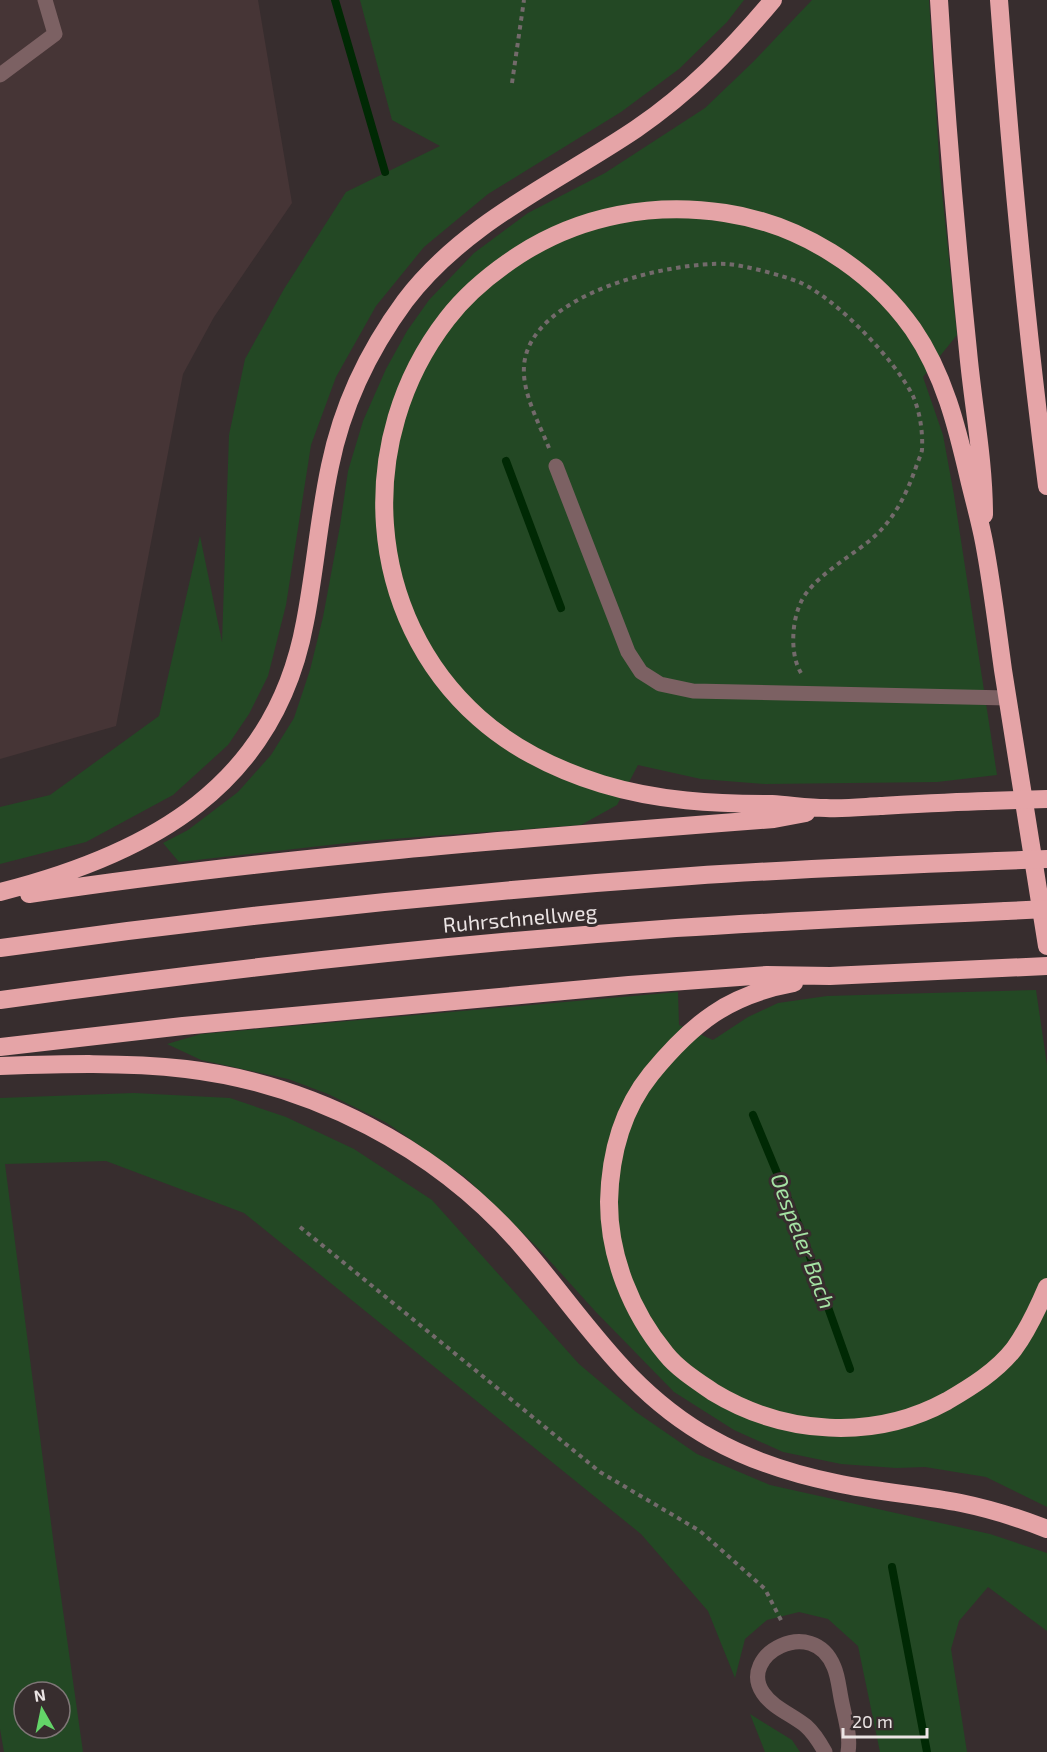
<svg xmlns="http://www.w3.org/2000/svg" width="1047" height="1752" font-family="'Exo 2',sans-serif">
<rect width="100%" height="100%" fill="#372d2e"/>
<!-- built -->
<path fill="#463536" d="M0,0H258L292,203L214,317L183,374L116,726L0,759Z"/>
<!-- green -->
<path fill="#234824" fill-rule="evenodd" d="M360,0H744L727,22L679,69L621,112L488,194L424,247L376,306L336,377L311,445L286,605L268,676L249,714L228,745L173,795L86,842L0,864V807L50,795L159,716L200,536L222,642L229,435L245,359L284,289L346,192L440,146L392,120Z
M812,0H929L940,173L957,335L923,377L943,435L954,495L997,775L937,782L765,784L701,779L638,765L617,805L581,825L365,841L179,862L163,843L188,830L238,792L271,755L294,718L310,670L323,617L340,526L348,471L363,421L386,369L407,331L429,300L474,253L528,213L605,173L705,108L753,62Z
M1036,990L1047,1065V1507L986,1477L925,1467L896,1468L841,1464L783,1452L734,1430L674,1392L595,1311L539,1249L466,1178L387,1123L328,1094L288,1079L201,1060L167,1044L201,1034L678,992L679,1025L713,1040L748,1017L778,1003L827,996Z
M134,1093L230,1098L286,1117L354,1149L432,1200L579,1364L636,1412L697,1454L770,1485L990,1534L1047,1553V1631L988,1587L959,1621L951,1649L967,1752H880L858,1646L828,1619L799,1612L767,1620L745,1639L735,1678L708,1611L641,1534L244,1213L106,1161L5,1164L55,1554L83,1752H4L0,1729V1098ZM24,1692H60V1728H24Z
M750,1714L792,1740L800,1752H765Z"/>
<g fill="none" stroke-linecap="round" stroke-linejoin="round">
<!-- stream -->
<path stroke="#002904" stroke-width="8" d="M335,0L385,172
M506,461L561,608
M753,1115L799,1226L850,1369
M892,1567L927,1752"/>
<!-- path -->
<path stroke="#736a6b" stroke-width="4" stroke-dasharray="4.5 4.5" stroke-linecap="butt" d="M512,83L524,0
M549,448C539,423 522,393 524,366C529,294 670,261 728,264C747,266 781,275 799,282C836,298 895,360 913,396C920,412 923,432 922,450C921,455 918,461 916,467C906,496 892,523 868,542C849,557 823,572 808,591C792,609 788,652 801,673
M300,1227L600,1472L700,1531L765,1589L783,1624"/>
<!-- lane -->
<path stroke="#7c6163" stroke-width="15" d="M0,75L55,34L45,0
M556,466L628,652L641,672L660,684L693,691L1008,698"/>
<!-- street -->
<path stroke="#7c6163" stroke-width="15" d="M825,1752C820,1743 814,1733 806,1726C793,1715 773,1708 763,1693C737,1655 813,1614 834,1667C838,1676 839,1688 841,1698C844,1715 851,1735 848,1752"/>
<!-- highway -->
<path stroke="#e5a4a7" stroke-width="18" d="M939,0C946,117 956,234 968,351C973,406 984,460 984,515
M999,0C1011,162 1026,324 1047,486
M987,801C951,802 916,804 880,806C862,807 844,809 826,808C808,808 790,805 772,804C714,804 658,801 602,784C557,770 515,750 479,718C364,616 354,439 447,319C467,293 493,272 519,255C581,215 654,202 725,213C799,224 870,268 913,329C944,374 957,427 969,479C974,500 980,521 984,542C992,584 997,627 1003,670C1017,762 1032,854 1047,946
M0,892C150,854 275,786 305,622C315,571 319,517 330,466C342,407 369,350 405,301C465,222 556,183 636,129C690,92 731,50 773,0
M29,894C276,857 525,838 774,819L806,813
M0,948C229,916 460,892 691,876C793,869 895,865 997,861
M794,983C728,995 693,1023 651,1074C622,1110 610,1156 609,1202C609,1256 631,1312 666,1354C678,1369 697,1381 713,1392C784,1435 874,1441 947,1401C971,1387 997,1371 1014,1349C1028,1330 1038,1308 1047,1287
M0,1000C224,969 450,944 676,928C786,921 896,916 1006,911
M0,1047L183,1026L629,985L767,975L830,976L1047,966
M0,1066C62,1064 124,1062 186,1069C312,1084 436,1148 520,1244C583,1316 625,1391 712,1439C751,1461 793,1474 836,1483C877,1492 920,1495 961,1503C990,1509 1019,1518 1047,1529"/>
<!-- highway-bridge -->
<path stroke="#e5a4a7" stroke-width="18" d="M987,801L1047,799
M997,861L1047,859
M1006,911L1047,909"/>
</g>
<g text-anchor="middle" stroke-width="6" stroke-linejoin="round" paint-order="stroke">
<!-- street labels -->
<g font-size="21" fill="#ebe4e4" stroke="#372d2e">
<text transform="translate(520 919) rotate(-5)" y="7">Ruhrschnellweg</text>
</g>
<!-- water labels -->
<g font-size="22" font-style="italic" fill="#a5e3a4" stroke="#372d2e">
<text transform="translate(803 1241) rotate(69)" y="8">Oespeler Bach</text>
</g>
</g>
<!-- north arrow -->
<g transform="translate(42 1710) rotate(351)"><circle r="28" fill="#372d2e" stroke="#7f7677" stroke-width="1.5"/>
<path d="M0-4.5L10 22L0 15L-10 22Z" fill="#63d468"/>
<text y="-9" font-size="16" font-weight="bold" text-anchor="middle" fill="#ebe4e4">N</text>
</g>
<!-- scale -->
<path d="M843 1728v9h84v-9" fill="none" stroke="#ebe4e4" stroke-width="3"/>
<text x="852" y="1728" font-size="18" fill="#ebe4e4" stroke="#372d2e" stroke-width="4.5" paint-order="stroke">20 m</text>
</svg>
